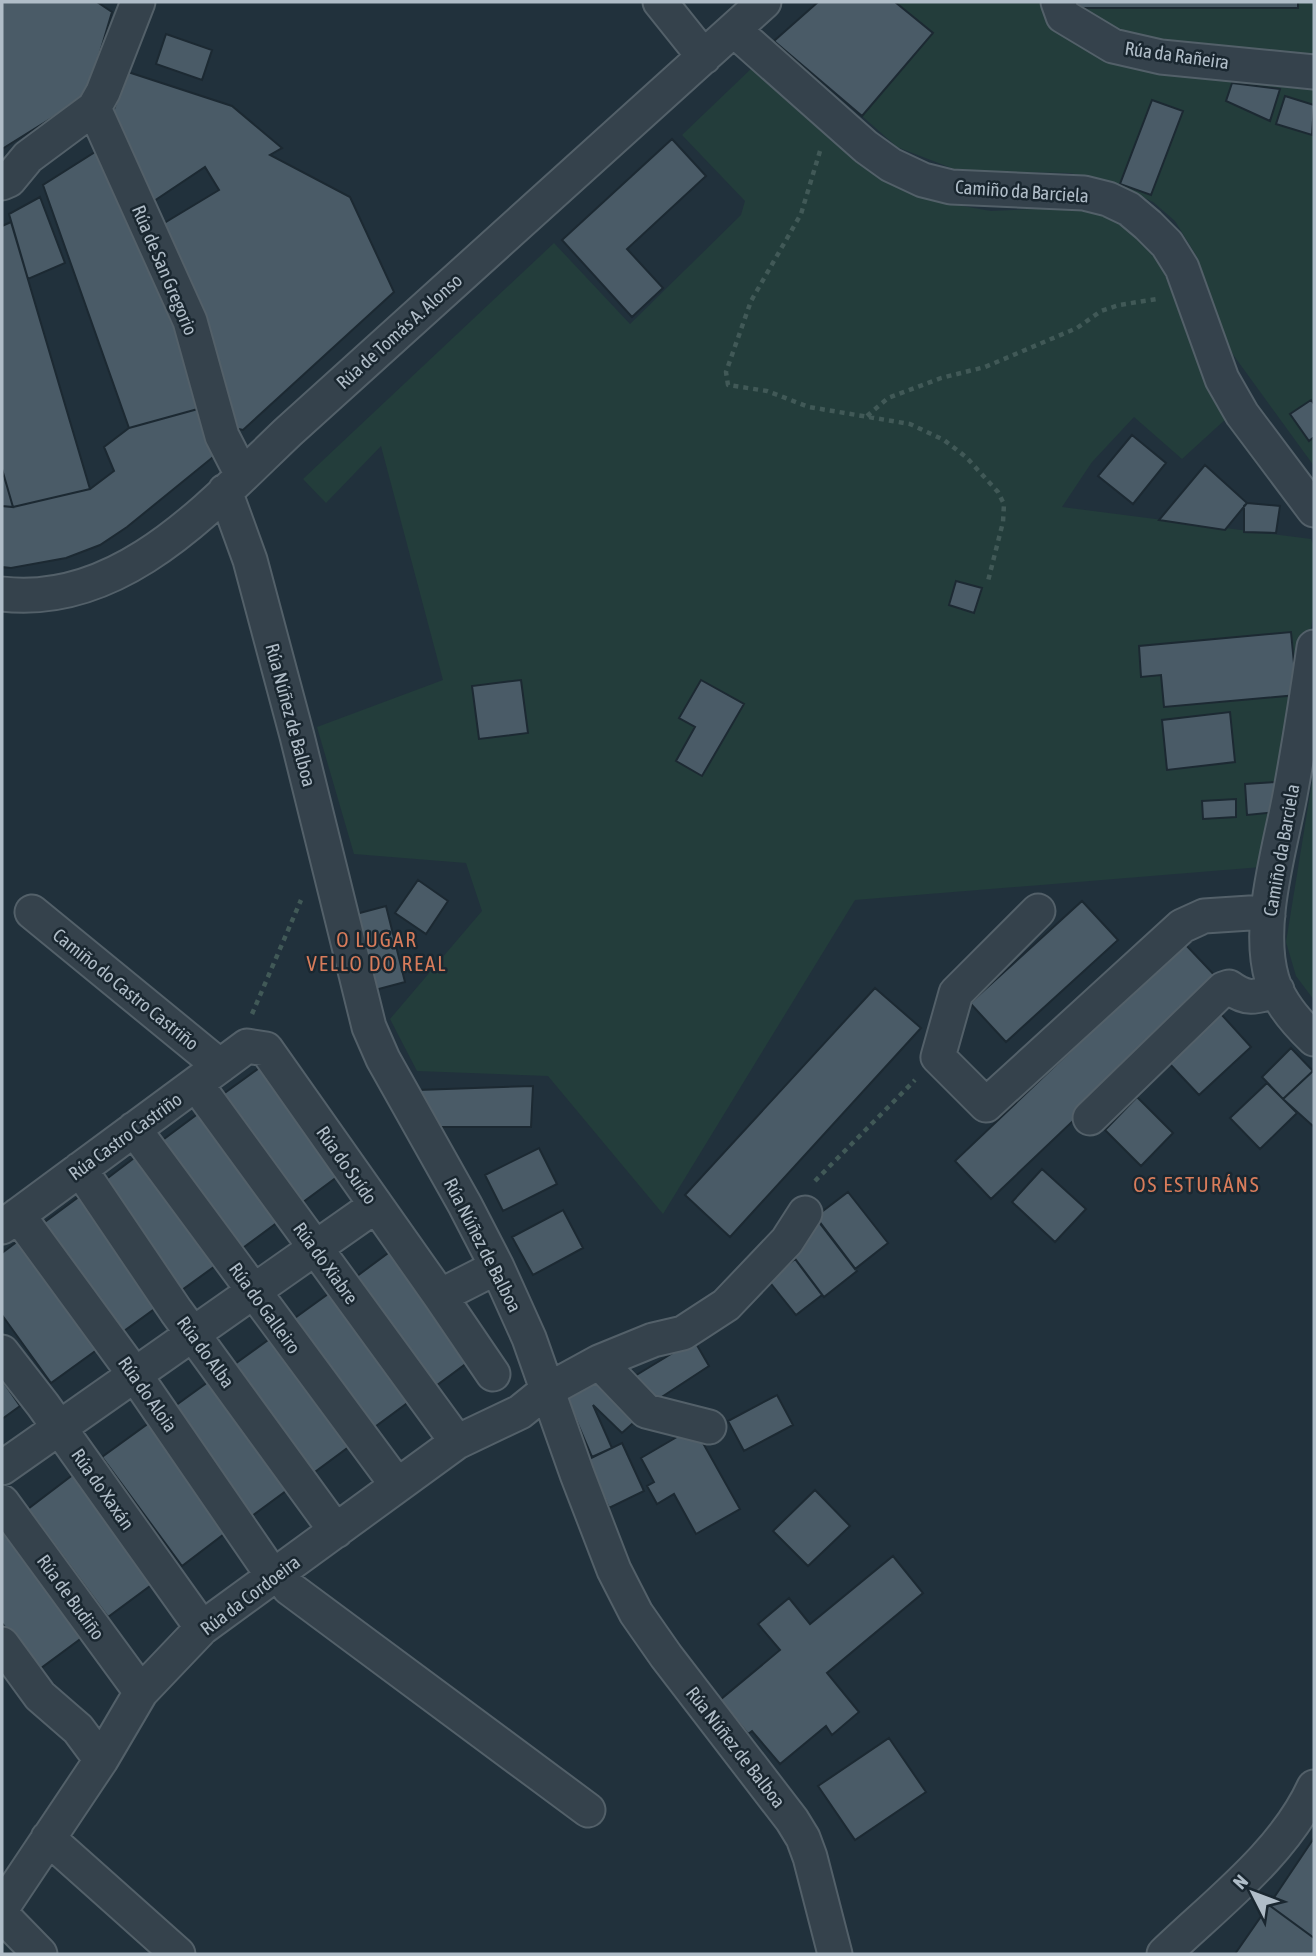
<svg xmlns="http://www.w3.org/2000/svg" width="1316" height="1956" font-family="'Asap Condensed',sans-serif">
<rect width="100%" height="100%" fill="#21313c"/>
<!-- green -->
<path fill="#233d3b" d="M895,2H1071L1072,8H1297L1298,2H1314V466L1229,349L1197,257L1175,221L1153,202L1113,183L1070,173L959,171L897,147L862,116L933,33Z
M754,66L876,174L929,200L991,211L1056,208L1095,210L1129,230L1158,256L1178,310L1228,417L1182,459L1134,417L1092,462L1062,507L1311,539L1314,547V611L1300,691L1261,867L855,900L663,1214L548,1076L417,1071L390,1019L482,911L466,863L354,854L317,727L443,680L381,446L326,503L303,479L554,243L630,324L741,215L745,201L682,135Z
M1314,770V1000L1296,976L1286,942Z"/>
<!-- building -->
<path fill="#4a5b67" stroke="#1c2932" stroke-width="2" d="M2,2H97L112,12L87,96L2,149Z
M818,2H895L933,33L862,116L774,41Z
M1071,2H1298V8H1071Z
M166,34L212,50L202,80L156,64Z
M128,72L232,106L282,148L270,155L350,197L394,292L243,430L230,427L161,225L219,190L205,167L151,203L111,117Z
M1232,83L1280,89L1270,121L1226,101Z
M1285,96L1314,105L1312,135L1276,124Z
M1152,100L1183,111L1151,195L1120,184Z
M672,139L706,176L627,249L663,288L632,317L562,240Z
M103,147L180,324L205,407L129,428L43,185Z
M40,197L65,263L28,279L9,214Z
M11,222L90,489L13,507L2,469V226Z
M1311,400L1314,404V437L1309,441L1290,414Z
M205,407L218,453L127,527L100,545L66,558L11,568L2,567V506L13,507L90,489L114,471L104,447L129,428Z
M1132,435L1166,463L1133,504L1098,476Z
M1205,465L1247,503L1225,530L1159,520Z
M2,469L13,507L2,506Z
M1247,503L1280,506L1276,533L1244,532V506Z
M956,581L982,588L974,613L949,605Z
M1291,632L1297,695L1164,707L1161,675L1141,677L1139,646Z
M521,680L528,733L479,739L472,686Z
M701,680L744,704L702,776L676,761L695,727L679,718Z
M1230,712L1235,762L1167,770L1162,720Z
M1275,782L1278,812L1247,815L1245,784Z
M1236,799V817L1203,819L1202,801Z
M418,880L448,901L426,934L395,913Z
M1082,901L1118,940L1006,1042L970,1003Z
M386,906L405,982L375,990L356,914Z
M1184,943L1220,981L991,1199L955,1161Z
M875,988L921,1028L730,1237L685,1195Z
M1221,1014L1251,1047L1199,1095L1168,1062Z
M1291,1048L1313,1071L1283,1099L1262,1077Z
M262,1066L341,1174L295,1208L215,1100Z
M1313,1071L1314,1072V1127L1283,1099Z
M1267,1083L1297,1113L1260,1149L1230,1118Z
M533,1086L531,1127H433L418,1090Z
M1137,1097L1173,1133L1141,1166L1105,1130Z
M203,1110L282,1219L236,1253L156,1145Z
M539,1148L557,1184L503,1211L485,1175Z
M142,1152L222,1261L175,1295L96,1187Z
M1042,1169L1086,1209L1055,1242L1012,1202Z
M848,1192L888,1243L855,1269L815,1217Z
M84,1193L164,1302L117,1336L38,1227Z
M563,1210L583,1248L533,1275L512,1237Z
M819,1221L857,1271L824,1297L790,1252Z
M18,1241L98,1349L51,1383L2,1315V1253Z
M395,1248L475,1357L429,1391L349,1282Z
M795,1259L822,1295L796,1315L768,1280Z
M335,1289L414,1398L368,1432L288,1323Z
M275,1335L354,1443L308,1477L228,1369Z
M694,1340L709,1366L654,1402L625,1382Z
M215,1377L294,1485L248,1519L168,1411Z
M2,1380L20,1406L2,1419Z
M601,1380L641,1416L622,1433L593,1405L612,1448L592,1457L565,1394Z
M777,1395L793,1425L744,1451L728,1421Z
M149,1423L228,1531L182,1566L102,1457Z
M694,1427L740,1509L696,1534L674,1494L657,1504L647,1486L654,1482L641,1458Z
M622,1443L644,1491L609,1508L587,1460Z
M74,1474L154,1583L108,1617L28,1509Z
M815,1490L850,1526L808,1566L773,1531Z
M4,1528L83,1637L37,1671L2,1623V1530Z
M893,1556L923,1593L827,1673L859,1712L832,1735L826,1726L780,1764L752,1731L748,1734L720,1700L780,1650L758,1624L789,1598L810,1624Z
M889,1738L926,1792L855,1840L818,1786Z
M1314,1838V1938L1269,1905Z
M1269,1905L1314,1938V1954H1235Z"/>
<g fill="none" stroke-linecap="round" stroke-linejoin="round">
<!-- street casing -->
<g stroke="#536069" stroke-width="37">
<path id="street" d="M660,2L704,57
M1058,2L1063,16L1113,46L1161,57L1314,72
M734,30L866,147L891,165L923,180L951,187L1084,193L1108,199L1129,209L1148,225L1167,244L1182,268L1222,379L1242,414L1314,510
M94,108L190,321L222,436L242,475
M2,183L9,180L28,157L94,108L103,92L138,2
M225,491L250,560L297,736L369,1027L383,1059L465,1205L497,1267L529,1338L577,1474L614,1570L636,1613L666,1656L792,1820L803,1838L810,1857L835,1954
M2,594C121,608 209,507 288,432L764,2
M1314,647C1307,696 1299,746 1290,795C1280,849 1256,925 1272,979C1279,1003 1297,1023 1314,1039
M1038,911L956,993L938,1057L986,1105L1182,926L1204,916L1250,913L1268,915
M32,912L220,1066
M196,1084L457,1442
M1090,1118L1223,989L1229,987C1248,1001 1256,997 1277,990
M134,1129L397,1485
M80,1169L176,1311L336,1531
M18,1215L135,1375L273,1576
M2,1227L247,1046L266,1049L440,1296L497,1267
M440,1296L493,1374
M2,1352L43,1405L202,1628
M599,1362L646,1411L709,1427
M2,1468L375,1206
M2,1502L141,1692
M280,1572L289,1588L588,1810
M2,1644L40,1696L78,1729L101,1760
M48,1838L178,1954
M2,1908L101,1760L141,1692L202,1628L457,1442L520,1412L546,1391L599,1362L653,1340L683,1333L726,1305L787,1241L805,1213
M2,1915L40,1954
M1164,1954C1216,1904 1284,1853 1314,1787"/>
</g>
<!-- path -->
<path stroke="#415957" stroke-width="4.5" stroke-dasharray="5 5" stroke-linecap="butt" d="M820,151L801,214L751,301L726,372L728,385L767,391L809,407L910,424L944,440L966,457L998,492L1004,504L1003,522L988,581
M867,416L888,398L941,378L985,367L1077,328L1101,311L1119,305L1157,299
M252,1014L301,900
M815,1181L915,1080"/>
<!-- street -->
<use href="#street" stroke="#35424c" stroke-width="33"/>
</g>
<g text-anchor="middle" stroke-width="5" stroke-linejoin="round" paint-order="stroke">
<!-- street labels -->
<g font-size="19" fill="#b0bdc8" stroke="#1a2730">
<text transform="translate(1177 55) rotate(8)" y="7">Rúa da Rañeira</text>
<text transform="translate(1022 191) rotate(4)" y="7">Camiño da Barciela</text>
<text transform="translate(165 270) rotate(67)" y="7">Rúa de San Gregorio</text>
<text transform="translate(399 331) rotate(-42)" y="7">Rúa de Tomás A. Alonso</text>
<text transform="translate(291 715) rotate(75)" y="7">Rúa Núñez de Balboa</text>
<text transform="translate(1281 850) rotate(-80)" y="7">Camiño da Barciela</text>
<text transform="translate(126 989) rotate(39)" y="7">Camiño do Castro Castriño</text>
<text transform="translate(125 1136) rotate(-36)" y="7">Rúa Castro Castriño</text>
<text transform="translate(347 1165) rotate(55)" y="7">Rúa do Suído</text>
<text transform="translate(483 1245) rotate(63)" y="7">Rúa Núñez de Balboa</text>
<text transform="translate(326 1263) rotate(54)" y="7">Rúa do Xiabre</text>
<text transform="translate(265 1308) rotate(54)" y="7">Rúa do Galleiro</text>
<text transform="translate(206 1352) rotate(54)" y="7">Rúa do Alba</text>
<text transform="translate(148 1394) rotate(55)" y="7">Rúa do Aloia</text>
<text transform="translate(103 1489) rotate(55)" y="7">Rúa do Xaxán</text>
<text transform="translate(250 1595) rotate(-37)" y="7">Rúa da Cordoeira</text>
<text transform="translate(71 1597) rotate(54)" y="7">Rúa de Budiño</text>
<text transform="translate(736 1747) rotate(52)" y="7">Rúa Núñez de Balboa</text>
</g>
<!-- neighbourhood labels -->
<g font-size="21" letter-spacing="2" fill="#d87c5b" stroke="#1a2730">
<text x="377" y="947">O LUGAR<tspan x="377" dy="24">VELLO DO REAL</tspan></text>
<text x="1197" y="1192">OS ESTURÁNS</text>
</g>
</g>
<!-- border -->
<rect width="1316" height="1956" fill="none" stroke="#b0bdc8" stroke-width="7"/>
<!-- north arrow -->
<g transform="translate(1253 1893) rotate(312)" stroke="#1a2730" stroke-width="5" paint-order="stroke">
<path d="M0-5L12 26L0 18L-12 26Z" fill="#b0bdc8"/>
<text y="-10" font-size="19" font-weight="bold" text-anchor="middle" fill="#b0bdc8">N</text>
</g>
</svg>
